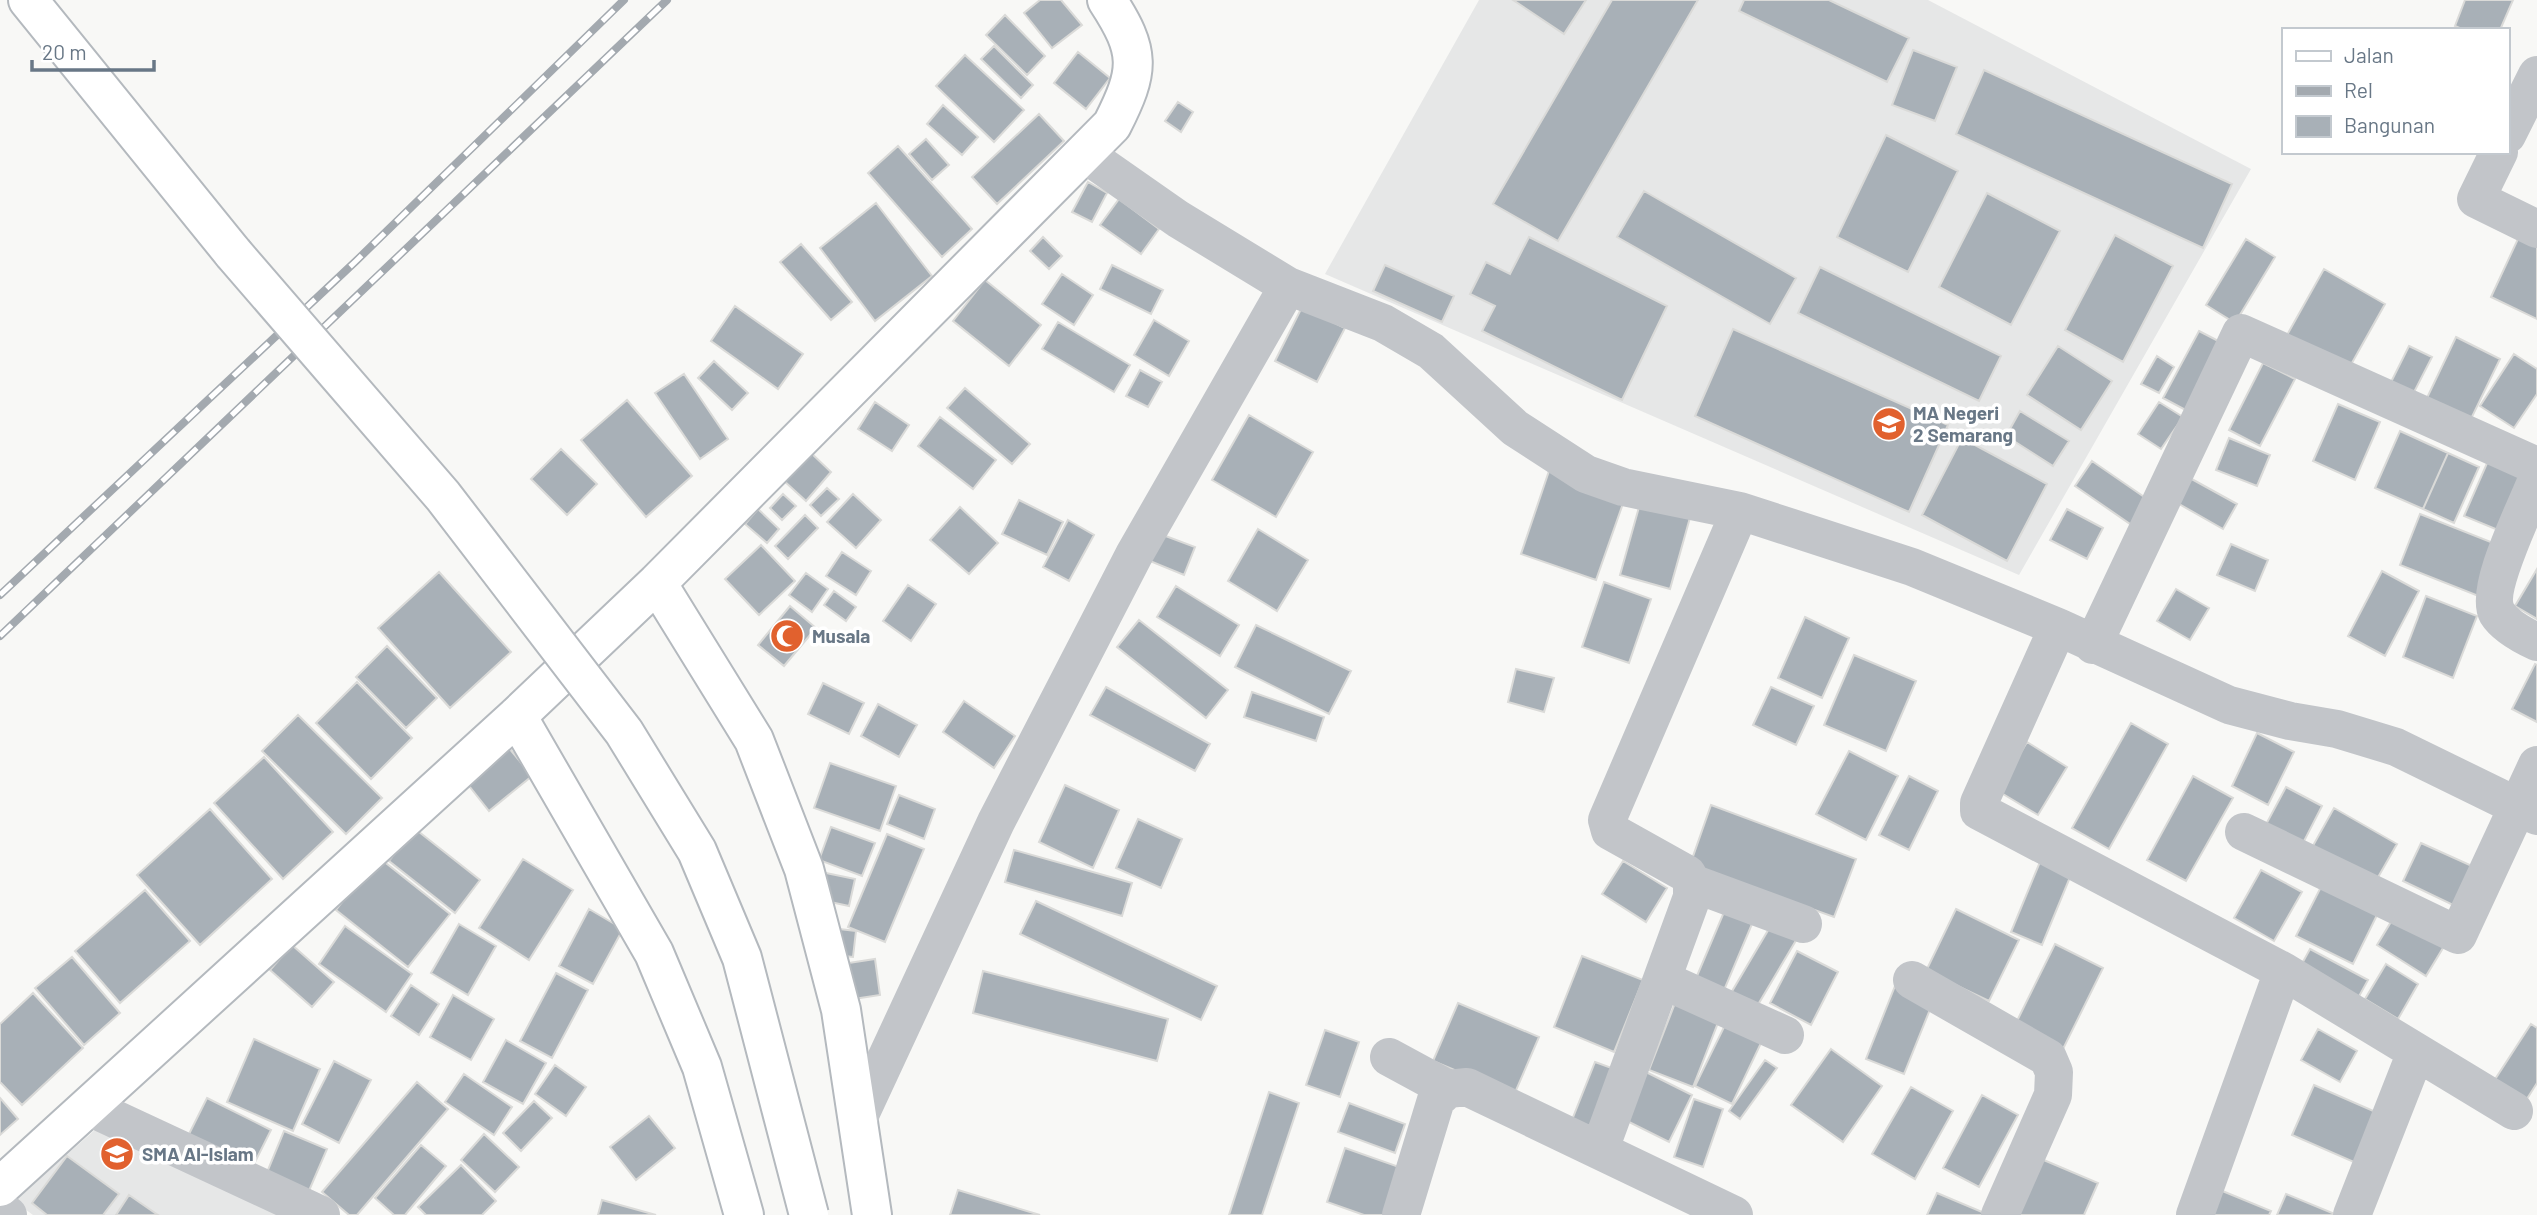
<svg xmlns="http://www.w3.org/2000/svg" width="2537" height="1215" font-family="Barlow,sans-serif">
<rect width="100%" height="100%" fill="#f8f8f6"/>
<!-- built -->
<path fill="#e6e7e7" d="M1479,0H1928L2251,169L2019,575L1325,274Z
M104,1122L283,1215H33L14,1201Z"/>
<!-- building -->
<path fill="#a8b0b7" stroke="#dadad8" stroke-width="2" d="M1040,0H1061L1082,25L1052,48L1024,13Z
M1513,0H1586L1564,34Z
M1612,0H1698L1558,241L1493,204Z
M1744,0H1829L1909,38L1887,82L1739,11Z
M2465,0H2513L2500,30H2464L2455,26Z
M1005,15L1045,56L1027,75L986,35Z
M994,46L1033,85L1021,98L981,59Z
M1913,50L1957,67L1935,121L1892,105Z
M1078,52L1110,78L1086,109L1054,83Z
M965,55L1024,110L994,142L936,86Z
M1984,70L2232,184L2203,248L1956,134Z
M1178,102L1193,112L1181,132L1165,121Z
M943,105L978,137L962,155L927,124Z
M1039,114L1064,141L997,204L972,177Z
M1886,135L1958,171L1908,272L1837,237Z
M926,139L949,165L932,180L909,154Z
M898,146L972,229L942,257L868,173Z
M1088,182L1107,193L1092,222L1072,212Z
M1644,191L1796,278L1770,324L1617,237Z
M1987,193L2060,231L2011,325L1939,287Z
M1119,199L1159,229L1141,254L1100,225Z
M876,203L932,276L875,321L820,248Z
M2524,226L2537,232V319L2491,297Z
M2115,235L2173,266L2123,362L2065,330Z
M1043,237L1062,256L1049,269L1030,251Z
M1529,237L1667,306L1622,400L1482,331L1495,306L1470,294L1486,262L1510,274Z
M2246,239L2275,257L2235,323L2206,305Z
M801,244L852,302L831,320L780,262Z
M1112,265L1163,290L1151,314L1100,289Z
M1385,265L1454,296L1442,322L1373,291Z
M1820,267L2001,356L1979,401L1798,313Z
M2324,269L2385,304L2348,370L2287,335Z
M1062,274L1093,295L1074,325L1042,304Z
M985,280L1041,325L1009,366L953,321Z
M735,306L803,354L778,389L711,341Z
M1302,307L1345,328L1317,382L1275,361Z
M1154,320L1189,341L1169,376L1134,355Z
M1058,322L1130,365L1114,392L1042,349Z
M1733,329L1948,425L1909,512L1695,416Z
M2199,331L2228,346L2193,414L2163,398Z
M2456,337L2500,359L2469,423L2425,402Z
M2058,346L2112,381L2081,430L2027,395Z
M2409,346L2432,357L2409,402L2387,390Z
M2514,354L2537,369V394L2514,428L2480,406Z
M2157,356L2174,367L2159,393L2141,384Z
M714,361L748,393L732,410L698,378Z
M2263,363L2295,379L2260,446L2229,430Z
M1140,370L1162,382L1148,407L1126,396Z
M684,374L728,439L700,459L655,393Z
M965,388L1030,444L1012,464L947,408Z
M627,400L692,476L646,517L581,440Z
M875,402L909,425L892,451L858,429Z
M2159,402L2183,417L2161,449L2138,434Z
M2338,404L2380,422L2355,480L2313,461Z
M2020,411L2069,441L2053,466L2006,436Z
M1249,415L1313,452L1276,517L1212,480Z
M940,417L996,460L973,489L918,446Z
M2400,431L2448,453L2423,509L2375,488Z
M1962,438L2047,484L2007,561L1922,515Z
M2229,438L2270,455L2257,486L2216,470Z
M561,449L597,484L567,515L531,479Z
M809,451L831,472L806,501L783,480Z
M2448,453L2479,467L2454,523L2423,509Z
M2491,454L2536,473L2510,535L2464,516Z
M2092,461L2150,501L2133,526L2075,486Z
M1550,468L1626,495L1596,580L1521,554Z
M2179,472L2237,504L2223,529L2165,496Z
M827,488L839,499L821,516L810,505Z
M783,494L796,506L782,520L770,508Z
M853,494L881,520L856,548L827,522Z
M1019,500L1063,522L1047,555L1002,534Z
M1641,500L1691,514L1670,589L1620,575Z
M960,507L998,543L969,574L930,540Z
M758,509L779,529L767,543L745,524Z
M2067,509L2103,528L2087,559L2050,540Z
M2420,514L2506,548L2486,599L2400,565Z
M805,515L818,528L788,559L775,546Z
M1068,520L1094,535L1069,581L1043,567Z
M1258,529L1308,560L1277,611L1228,581Z
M1155,532L1195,547L1184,575L1145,559Z
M2231,544L2268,560L2255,591L2217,575Z
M761,545L795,581L759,615L725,579Z
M842,552L871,571L856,595L826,576Z
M2537,569V619L2515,606Z
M2382,571L2419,591L2385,656L2348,636Z
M439,572L511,652L450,708L378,628Z
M806,573L828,589L812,612L789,595Z
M1604,582L1651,599L1629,663L1582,647Z
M908,585L936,604L911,641L883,621Z
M1176,586L1239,625L1220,656L1157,617Z
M2176,589L2209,608L2190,640L2157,621Z
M834,591L856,607L846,621L824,605Z
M2426,596L2477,616L2453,678L2403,657Z
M790,606L816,628L784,666L758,645Z
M1805,617L1849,638L1822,698L1778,678Z
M1139,620L1228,690L1206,718L1117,647Z
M1256,625L1351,671L1329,714L1235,667Z
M387,646L437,698L406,728L356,677Z
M1854,655L1916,681L1886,751L1824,725Z
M2535,664L2537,665V722L2512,709Z
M1516,669L1554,678L1544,712L1508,702Z
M357,682L412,738L371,779L316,723Z
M823,683L864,703L849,734L808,714Z
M1106,687L1210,744L1195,771L1090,715Z
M1771,687L1814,706L1796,745L1753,725Z
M1252,692L1324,717L1316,741L1244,717Z
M964,701L1015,736L994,768L943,732Z
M878,704L917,725L899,757L861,736Z
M298,715L382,798L346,834L262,751Z
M2131,723L2168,744L2109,849L2072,828Z
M2257,733L2294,752L2268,805L2232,786Z
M2027,742L2067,767L2038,815L1998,791Z
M509,748L532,776L489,811L466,782Z
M1849,751L1898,776L1866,840L1816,814Z
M264,757L333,832L283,879L214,803Z
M830,763L896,786L880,831L814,808Z
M1909,776L1938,791L1909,850L1879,835Z
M2193,776L2233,798L2186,881L2147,860Z
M1065,785L1119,810L1093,868L1039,842Z
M2286,787L2322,806L2300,849L2263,830Z
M899,795L935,809L924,839L887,824Z
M1711,805L1856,859L1834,917L1690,865Z
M2334,808L2397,844L2373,886L2310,851Z
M210,809L272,879L200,945L137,875Z
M1138,819L1182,839L1161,888L1116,868Z
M831,827L875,843L862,876L819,860Z
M414,828L480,880L455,913L389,861Z
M887,834L924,849L885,942L848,927Z
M2421,843L2472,866L2453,905L2403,881Z
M1014,850L1132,883L1122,916L1005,882Z
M377,856L450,914L408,967L336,910Z
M2042,857L2073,870L2042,945L2011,932Z
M523,859L573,890L529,960L479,928Z
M1623,861L1667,888L1646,922L1602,894Z
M2261,870L2302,892L2274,941L2234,918Z
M826,873L855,879L849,906L821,900Z
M2325,879L2381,907L2353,964L2296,936Z
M145,890L190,941L120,1003L75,951Z
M1036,901L1217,986L1201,1020L1020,934Z
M589,909L623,929L593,984L559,966Z
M1956,909L2019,940L1989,1001L1926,971Z
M1724,912L1752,924L1722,995L1694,983Z
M2397,912L2446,943L2426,976L2377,945Z
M1773,922L1798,937L1756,1008L1731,993Z
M459,924L496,946L468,995L431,973Z
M345,926L412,974L386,1012L319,964Z
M839,929L856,931L853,957L835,955Z
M2055,944L2103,968L2063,1049L2015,1025Z
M292,945L334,982L312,1007L270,970Z
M2310,949L2368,980L2357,1000L2299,969Z
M1797,951L1838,972L1811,1025L1770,1003Z
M1582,956L1643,980L1614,1052L1554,1027Z
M72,957L120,1013L84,1045L35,988Z
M875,959L880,995L847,1000L842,964Z
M2386,964L2418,984L2398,1019L2365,999Z
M983,971L1168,1019L1157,1061L973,1013Z
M556,973L588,990L552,1058L520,1041Z
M411,985L439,1004L419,1035L391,1016Z
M1895,986L1933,1002L1904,1074L1866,1059Z
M33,993L83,1048L22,1105L0,1082V1024Z
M453,995L494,1019L471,1060L430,1037Z
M1677,998L1721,1015L1693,1087L1649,1070Z
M1458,1003L1539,1037L1514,1095L1433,1061Z
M1726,1023L1762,1041L1732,1104L1695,1086Z
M2531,1024L2537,1028V1083L2523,1105L2492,1084Z
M2318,1029L2357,1051L2340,1082L2301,1060Z
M1325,1030L1359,1042L1340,1097L1306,1085Z
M254,1039L320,1069L293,1131L227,1102Z
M506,1040L546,1063L523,1104L483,1082Z
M1831,1049L1882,1086L1843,1142L1791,1105Z
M1765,1060L1777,1068L1740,1119L1729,1111Z
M334,1061L371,1080L339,1143L302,1124Z
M1595,1062L1620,1071L1596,1135L1570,1125Z
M555,1065L586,1087L566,1116L535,1094Z
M1646,1072L1692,1095L1669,1142L1623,1119Z
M464,1074L512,1107L494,1135L445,1102Z
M417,1082L448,1109L357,1215H349L322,1192Z
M2314,1085L2378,1113L2356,1163L2292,1135Z
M1911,1087L1953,1111L1915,1179L1872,1154Z
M1269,1092L1299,1103L1262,1215H1229Z
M1982,1095L2018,1115L1979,1187L1943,1168Z
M0,1098L18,1119L0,1135Z
M207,1098L271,1130L248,1176L184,1144Z
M1694,1099L1723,1109L1703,1167L1674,1157Z
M534,1101L552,1118L521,1151L503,1133Z
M1349,1103L1405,1124L1395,1153L1338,1132Z
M649,1116L675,1148L636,1180L610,1147Z
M284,1131L327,1149L305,1200L263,1182Z
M484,1134L519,1167L495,1192L461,1160Z
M421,1145L446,1166L405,1215H394L375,1198Z
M1345,1148L1402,1168L1386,1215H1364L1327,1202Z
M67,1156L119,1194L103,1215H47L32,1203Z
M2039,1158L2098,1183L2084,1215H2015Z
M461,1165L496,1201L482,1215H426L418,1207Z
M958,1190L1040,1215H950Z
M2220,1190L2271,1211L2269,1215H2210Z
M1937,1193L1989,1215H1927Z
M2286,1194L2337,1215H2277Z
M129,1195L158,1215H116Z
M602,1200L656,1215H598Z"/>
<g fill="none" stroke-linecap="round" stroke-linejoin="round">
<!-- secondary casing -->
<g stroke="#b4b9be" stroke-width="42">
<path id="secondary" d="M28,0L233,253
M657,583L754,740L804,869L841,1010L872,1215
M517,716L654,953L702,1067L744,1215
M0,1187L517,716L657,583L1112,125C1140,70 1141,52 1107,0"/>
</g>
<!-- street -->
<path stroke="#c2c5c9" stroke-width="38" d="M2507,135L2537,75
M2499,152L2476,199L2537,229
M1085,154L1178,219L1288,286L1383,323L1431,351L1515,428L1586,474L1623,487L1740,511L1912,567L2058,627L2229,705L2290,721L2337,729L2396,747L2537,816
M2537,479C2527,506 2484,589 2497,613C2505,626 2524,636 2537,642
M2058,627L1979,803V811L2283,971L2514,1111
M2093,645L2241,333L2537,466
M2244,832L2458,935L2537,765
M1692,883L1803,924
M1663,980L1785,1035
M1912,980L2048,1058L2054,1072L2053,1095L2000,1215
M1389,1057L1448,1089
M89,1107L321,1215
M858,1119L996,822L1134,555L1288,286
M1600,1149L1692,897V883L1687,874L1610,831L1607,820L1740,511
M0,1210L8,1215
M1401,1215L1436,1100L1448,1089L1467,1087L1734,1215
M2195,1215L2283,971
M2352,1215L2416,1052"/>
<!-- secondary -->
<use href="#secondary" stroke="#fff" stroke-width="38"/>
<!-- rail casing -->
<g stroke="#a3a9af" stroke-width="8">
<path id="rail" d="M0,595L356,261L624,0
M0,636L667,0"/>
</g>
<!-- rail -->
<use href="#rail" stroke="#fff" stroke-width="5" stroke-dasharray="16" stroke-linecap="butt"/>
<!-- secondary-bridge casing -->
<g stroke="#b4b9be" stroke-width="42" stroke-linecap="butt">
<path id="secondary-bridge" d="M233,253L443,496L624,732L697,851L742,958L809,1215"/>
</g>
<!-- secondary-bridge -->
<use href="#secondary-bridge" stroke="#fff" stroke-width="38"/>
</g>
<!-- icons -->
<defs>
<g id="school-disc" transform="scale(1.75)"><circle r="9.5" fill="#e1612e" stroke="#fff"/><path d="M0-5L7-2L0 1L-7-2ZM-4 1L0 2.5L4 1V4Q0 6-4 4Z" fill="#fff"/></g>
<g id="mosque-disc" transform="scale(1.75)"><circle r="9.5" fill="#e1612e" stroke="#fff"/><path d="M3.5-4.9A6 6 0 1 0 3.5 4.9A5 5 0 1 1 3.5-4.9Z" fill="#fff"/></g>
</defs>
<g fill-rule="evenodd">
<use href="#school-disc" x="1889" y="424"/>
<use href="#mosque-disc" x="787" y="636"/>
<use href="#school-disc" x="117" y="1154"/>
</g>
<g text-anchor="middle" stroke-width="7" stroke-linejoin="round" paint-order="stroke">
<!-- poi labels -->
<g font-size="19" font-weight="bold" fill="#687786" stroke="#fff" text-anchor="start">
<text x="1913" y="420">MA Negeri<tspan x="1913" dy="22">2 Semarang</tspan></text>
<text x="812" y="643">Musala</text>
<text x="142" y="1161">SMA Al-Islam</text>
</g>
</g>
<!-- legend -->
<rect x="2282" y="28" width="228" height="126" fill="#ffffff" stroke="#c3c9cf" stroke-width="2"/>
<rect x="2296" y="51" width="35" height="10" fill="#ffffff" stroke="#c3c9cf" stroke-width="2"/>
<text x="2344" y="63" font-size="21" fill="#687786">Jalan</text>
<rect x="2296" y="86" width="35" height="10" fill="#a3a9af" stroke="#c3c9cf" stroke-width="2"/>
<text x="2344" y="98" font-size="21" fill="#687786">Rel</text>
<rect x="2296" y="116" width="35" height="21" fill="#a8b0b7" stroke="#c3c9cf" stroke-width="2"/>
<text x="2344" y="133" font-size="21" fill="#687786">Bangunan</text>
<!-- scale -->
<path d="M32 60v10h122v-10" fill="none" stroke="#687786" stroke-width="3.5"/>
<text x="42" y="60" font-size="21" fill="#687786" stroke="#ffffff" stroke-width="5" paint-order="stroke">20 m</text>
</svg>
